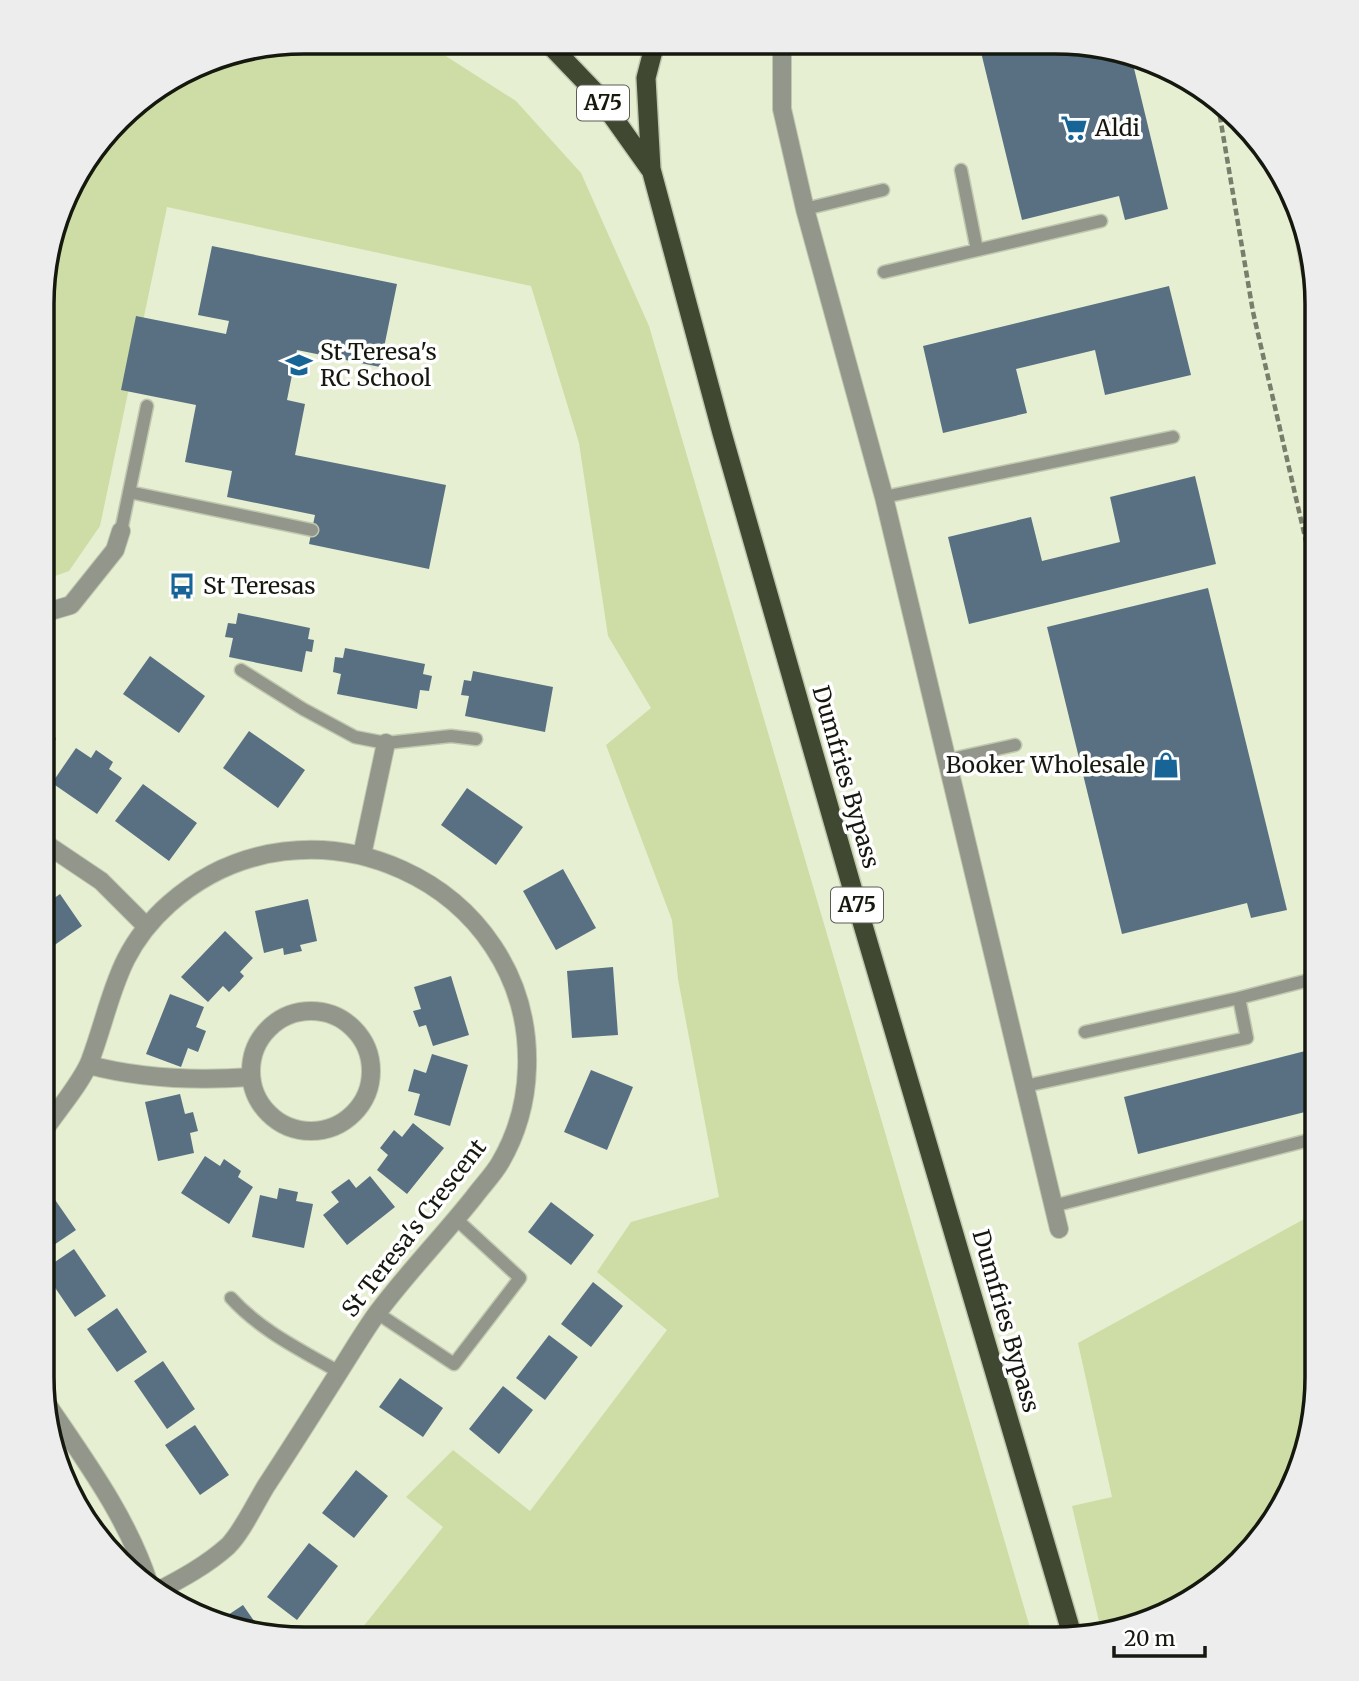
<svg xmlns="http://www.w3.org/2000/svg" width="1359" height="1681" font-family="Merriweather,serif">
<rect width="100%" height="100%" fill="#e6efd2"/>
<!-- green -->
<path fill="#cedda5" d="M304,42H424L516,101L581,173L649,326L1033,1638H354L443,1527L406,1497L453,1450L530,1511L667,1330L597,1272L631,1222L719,1197L678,979L672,920L606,745L651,708L608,636L579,443L531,286L167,207L100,526L69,571L44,580V270L77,174L132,107L220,56Z
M1317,1212L1316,1394L1303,1461L1273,1522L1185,1604L1101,1630L1072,1506L1112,1497L1078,1343Z"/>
<!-- building -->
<path fill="#597082" d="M979,44H1089L1132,60L1168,209L1125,220L1119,196L1022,220Z
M212,246L397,284L380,367L297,350L287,400L305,404L295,455L446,485L429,569L309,544L315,515L227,497L232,471L185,462L196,405L121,390L136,316L226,334L229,321L198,315Z
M1169,286L1191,375L1105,395L1095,350L1016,369L1027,413L943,433L923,346Z
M1195,476L1216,564L969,624L948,537L1031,517L1042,561L1120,542L1110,497Z
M1208,588L1287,910L1251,918L1247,903L1122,934L1047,627Z
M238,613L310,628L308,639L314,640L312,652L306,651L302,672L229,657L233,638L225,637L228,623L236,624Z
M345,648L425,664L423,674L432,676L429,691L420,690L417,709L337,694L341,674L333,672L335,657L343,658Z
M150,656L205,696L179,733L123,694Z
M473,671L553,687L545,732L465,716L469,696L461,695L464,680L471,681Z
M43,724L52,727L49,736L56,738L51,753L43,750Z
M249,731L305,770L278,808L223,768Z
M76,748L91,758L96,750L113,762L109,769L122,778L97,814L52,783Z
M143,784L197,823L169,861L115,821Z
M467,788L523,827L496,865L441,825Z
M563,869L596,928L556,950L523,891Z
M60,894L82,926L43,953V906Z
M308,899L317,941L300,945L302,951L284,955L283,948L264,953L255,911Z
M225,931L253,958L240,972L244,976L236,985L229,992L223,986L208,1002L181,977Z
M613,967L618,1035L572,1038L567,971Z
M451,976L469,1035L433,1046L426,1025L419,1027L413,1011L421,1009L414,987Z
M170,994L204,1007L196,1027L206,1031L198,1052L188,1048L181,1067L146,1054Z
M1317,1048V1109L1138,1154L1124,1097Z
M432,1054L468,1065L450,1126L414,1115L420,1094L408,1091L414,1069L426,1073Z
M591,1070L633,1087L607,1150L564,1132Z
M180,1094L185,1114L193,1112L198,1131L190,1133L194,1153L158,1161L145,1102Z
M413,1123L444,1148L407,1194L377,1170L388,1155L380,1148L394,1130L402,1137Z
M205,1156L220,1166L224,1159L241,1171L238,1177L253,1187L229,1224L181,1193Z
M370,1176L395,1207L347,1245L323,1215L339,1202L331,1192L349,1179L356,1188Z
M42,1181L76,1230L42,1253Z
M279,1188L298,1192L296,1201L313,1204L304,1248L252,1237L260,1195L277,1199Z
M551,1202L594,1235L571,1265L528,1232Z
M74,1249L106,1296L75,1317L43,1270Z
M593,1282L623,1306L591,1347L561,1324Z
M117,1308L147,1352L117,1372L87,1329Z
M549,1335L578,1357L545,1400L516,1378Z
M163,1361L195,1409L167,1429L134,1381Z
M400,1378L443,1408L423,1437L379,1407Z
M503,1386L533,1410L499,1454L469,1429Z
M195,1425L229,1475L200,1495L165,1445Z
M356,1470L388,1496L354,1538L322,1513Z
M309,1543L338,1566L297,1620L267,1597Z
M243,1605L263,1634L216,1623Z"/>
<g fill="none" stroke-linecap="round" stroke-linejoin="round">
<!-- service casing -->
<g stroke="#c0c8af" stroke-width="15">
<path id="service" d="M961,170L977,250
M1296,207L1317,320
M805,209L883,190
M884,272L1101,221
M129,492L312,530
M884,497L1173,437
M121,531L147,406
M241,670L303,709L355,737L386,743L451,736L476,739
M947,760L1015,745
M1239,998L1317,978
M1025,1086L1247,1038L1239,998L1085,1032
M1053,1206L1317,1138
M231,1298C261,1331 301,1350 339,1372
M377,1313L454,1364L520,1278L456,1219"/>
</g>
<!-- minor casing -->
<g stroke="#c0c8af" stroke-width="20">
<path id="minor" d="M782,43V109L805,209L884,497L1059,1229
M44,613L71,605L115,550L121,531
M43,842L101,881L147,927
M362,855L386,743
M251 1071a60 60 0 1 1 120 0a60 60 0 1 1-120 0Z
M89,1065C142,1079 195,1081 251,1077
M43,1132C56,1112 82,1082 90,1061C113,999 115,952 169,904C307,781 533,881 527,1068C526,1102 517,1134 500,1163C493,1175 482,1186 474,1197C443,1236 408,1272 378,1312C364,1331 352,1352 339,1372C315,1410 291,1448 266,1486C255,1504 242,1532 228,1546C207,1565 181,1579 156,1592
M45,1401C84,1459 127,1516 149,1584"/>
</g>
<!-- trunk casing -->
<g stroke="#c0c8af" stroke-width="22">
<path id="trunk" d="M548,43L596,93L650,169
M655,43L646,78L651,169L722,433L855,898L1073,1638"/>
</g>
<!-- path -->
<path stroke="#787e6b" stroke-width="4.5" stroke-dasharray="7 3.5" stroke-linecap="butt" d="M1218,105L1253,312L1317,589"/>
<!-- service -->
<use href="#service" stroke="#93978b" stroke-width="12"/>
<!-- minor -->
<use href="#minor" stroke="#93978b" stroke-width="18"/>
<!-- trunk -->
<use href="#trunk" stroke="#414831" stroke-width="19"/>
</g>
<!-- icons -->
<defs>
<g id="supermarket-bare" transform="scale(2.1)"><path d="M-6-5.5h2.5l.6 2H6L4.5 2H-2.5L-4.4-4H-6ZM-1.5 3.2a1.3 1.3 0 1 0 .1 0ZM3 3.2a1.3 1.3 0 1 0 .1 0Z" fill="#176597" stroke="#fff" stroke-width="2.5" paint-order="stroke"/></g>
<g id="school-bare" transform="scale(2.1)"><path d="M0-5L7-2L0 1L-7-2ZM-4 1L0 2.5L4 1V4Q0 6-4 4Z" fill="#176597" stroke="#fff" stroke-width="2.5" paint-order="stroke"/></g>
<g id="bus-bare" transform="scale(2.1)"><path d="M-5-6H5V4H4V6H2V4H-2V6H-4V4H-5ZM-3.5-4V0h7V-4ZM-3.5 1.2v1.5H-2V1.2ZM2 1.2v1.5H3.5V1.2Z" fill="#176597" stroke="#fff" stroke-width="2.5" paint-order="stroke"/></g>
<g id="shop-bare" transform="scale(2.1)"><path d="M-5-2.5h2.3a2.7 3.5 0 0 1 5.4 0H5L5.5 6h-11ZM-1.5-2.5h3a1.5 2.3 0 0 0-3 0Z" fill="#176597" stroke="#fff" stroke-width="2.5" paint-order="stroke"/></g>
</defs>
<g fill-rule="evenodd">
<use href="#supermarket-bare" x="1074" y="128"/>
<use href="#school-bare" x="299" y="365"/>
<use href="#bus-bare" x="182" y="586"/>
<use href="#shop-bare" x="1166" y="765"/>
</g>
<g text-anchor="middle" stroke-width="7" stroke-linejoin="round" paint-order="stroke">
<!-- shield labels -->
<g fill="#fff" stroke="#5b5d56" stroke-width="2">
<rect x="577" y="85.5" width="52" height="35" rx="5"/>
<rect x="831" y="887.5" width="52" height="35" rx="5"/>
</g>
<g font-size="21" font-weight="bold" fill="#15180e">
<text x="603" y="110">A75</text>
<text x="857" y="912">A75</text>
</g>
<!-- poi labels -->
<g font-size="23" fill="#15180e" stroke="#fff" text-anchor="start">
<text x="1095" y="136">Aldi</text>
<text x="320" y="360">St Teresa's<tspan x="320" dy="26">RC School</tspan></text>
<text x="203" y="594">St Teresas</text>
<text x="1145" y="773" text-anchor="end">Booker Wholesale</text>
</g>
<!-- street labels -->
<g font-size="23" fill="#15180e" stroke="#fff">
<text transform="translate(846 777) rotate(74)" y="8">Dumfries Bypass</text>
<text transform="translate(414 1228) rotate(-52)" y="8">St Teresa's Crescent</text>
<text transform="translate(1006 1321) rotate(74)" y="8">Dumfries Bypass</text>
</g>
</g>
<!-- crop -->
<path d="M0 0H1359V1681H0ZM304 54H1055A250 250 0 0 1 1305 304V1377A250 250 0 0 1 1055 1627H304A250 250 0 0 1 54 1377V304A250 250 0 0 1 304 54Z" fill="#ecedec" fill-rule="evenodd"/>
<path fill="none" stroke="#15180e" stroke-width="3.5" d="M304 54H1055A250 250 0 0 1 1305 304V1377A250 250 0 0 1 1055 1627H304A250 250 0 0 1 54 1377V304A250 250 0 0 1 304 54Z"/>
<!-- scale -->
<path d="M1114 1646v10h91v-10" fill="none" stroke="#15180e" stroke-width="3.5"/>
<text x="1124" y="1646" font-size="21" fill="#15180e" stroke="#ffffff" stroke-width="5" paint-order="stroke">20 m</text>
</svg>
